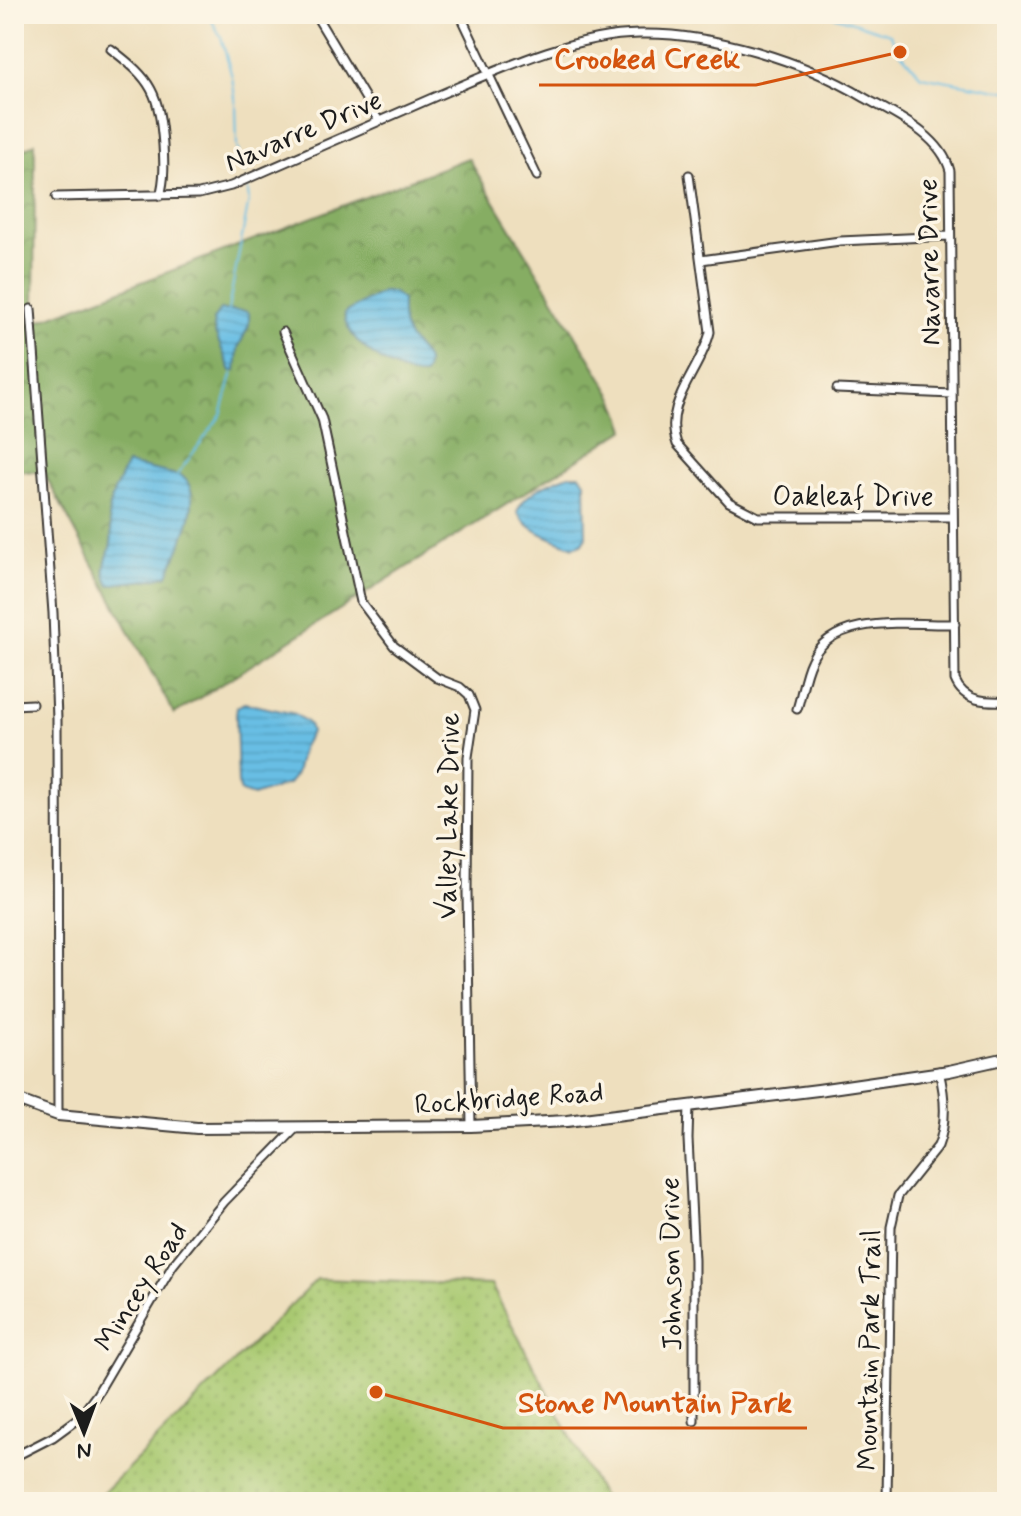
<svg xmlns="http://www.w3.org/2000/svg" width="1021" height="1516" font-family="Mynerve,sans-serif">
<defs>
<pattern id="forest-crowns" width="20" height="18" patternUnits="userSpaceOnUse" patternTransform="scale(2)"><rect width="20" height="18" fill="#86ad63"/><path d="M2 6a3 3 0 1 1 6 0M12 15a3 3 0 1 1 6 0" fill="none" stroke="#6d8c51"/></pattern>
<pattern id="park-dots" width="8" height="8" patternUnits="userSpaceOnUse" patternTransform="scale(2)"><rect width="8" height="8" fill="#a9c971"/><path d="M2 2h.1M6 6h.1" fill="none" stroke="#91ac61" stroke-width="1.8" stroke-linecap="round"/></pattern>
<pattern id="water-rules" width="6" height="5" patternUnits="userSpaceOnUse" patternTransform="scale(2)"><rect width="6" height="5" fill="#67bee4"/><path d="M0 2.5h6" fill="none" stroke="#59a3c3"/></pattern>
</defs>
<rect width="100%" height="100%" fill="#fcf5e5"/>
<filter id="ink" filterUnits="userSpaceOnUse"><feTurbulence type="fractalNoise" baseFrequency=".0125" numOctaves="2"/><feDisplacementMap in="SourceGraphic" scale="16" xChannelSelector="R" yChannelSelector="G"/><feConvolveMatrix kernelMatrix="1 2 1 2 8 2 1 2 1" color-interpolation-filters="sRGB"/></filter>
<filter id="wash" filterUnits="userSpaceOnUse"><feTurbulence type="fractalNoise" baseFrequency=".006" numOctaves="4" result="noise"/><feDisplacementMap in="SourceGraphic" scale="32" xChannelSelector="R" yChannelSelector="G"/><feGaussianBlur stdDeviation="1.8" result="paint"/><feColorMatrix in="noise" values="0 0 0 0 0 0 0 0 0 0 0 0 0 0 0 0 0 1.4 0 .05"/><feComposite in="paint" operator="in"/></filter>
<g filter="url(#wash)">
<rect width="100%" height="100%" fill="#eedfbe"/>
<!-- forest -->
<path fill="url(#forest-crowns)" stroke="#516440" stroke-width="2" d="M35,143L34,323L468,158L614,398L626,429L174,714L44,473L14,470V155Z"/>
<!-- park -->
<path fill="url(#park-dots)" stroke="#627246" stroke-width="2" d="M317,1279L491,1285L605,1502H89L96,1500Z"/>
<!-- water -->
<path fill="url(#water-rules)" stroke="#426d80" stroke-width="2" d="M382,292H393L402,300C402,311 401,324 407,334C414,349 435,356 424,375C400,379 340,338 345,313Z
M220,310L245,311L249,313V325L238,348L236,371H231L215,333L213,320Z
M127,464L182,476C208,496 177,551 168,575C148,582 129,581 110,585C99,570 108,559 111,543C113,535 110,526 109,518C109,498 118,482 127,464Z
M569,475H580L585,481L586,537L583,543L574,547C554,539 528,532 517,512C524,492 550,482 569,475Z
M244,703L295,714L309,724L311,732L302,748L296,774L288,784L253,796L241,792L238,783L236,715L237,707Z"/>
<g fill="none" stroke-linecap="round" stroke-linejoin="round">
<!-- stream -->
<path stroke="#67bee4" stroke-width="2" d="M208,14L221,37L232,77L236,105L237,147L245,173
M828,14L890,34L900,52L921,76L998,90H1007
M228,310L249,200L247,185
M177,475L221,415L233,372"/>
</g>
</g>
<g filter="url(#ink)">
<g fill="none" stroke-linecap="round" stroke-linejoin="round">
<!-- minor casing -->
<g stroke="#3c3934" stroke-width="11">
<path id="minor" d="M315,14L379,121
M460,14L537,176
M111,49C152,80 159,93 163,145C164,162 165,179 160,196
M689,175L710,332C701,371 662,403 677,444L729,502L758,517H953
M56,197L199,194L231,186C298,156 365,127 432,98C494,72 570,35 639,34C711,32 804,61 865,98C895,115 941,135 950,171L955,680C964,702 986,702 1007,701
M701,260L840,241L950,236
M31,309L53,613L57,719L58,1115
M283,332L322,419L361,602L394,646L437,678L460,687L469,695L475,710L468,757L467,893L471,1126
M837,389L952,394
M14,705L32,704
M797,709C802,694 804,675 811,661C832,612 912,625 955,624
M689,1105L688,1139L694,1260V1421
M14,1457L53,1437L79,1418L97,1394L173,1265L224,1202L296,1128
M887,1502L891,1227L898,1196L938,1146C947,1123 945,1095 939,1071"/>
</g>
<!-- secondary casing -->
<g stroke="#3c3934" stroke-width="14">
<path id="secondary" d="M14,1099L58,1115L197,1128L471,1126L567,1121L818,1090L949,1071L1007,1058"/>
</g>
<!-- minor -->
<use href="#minor" stroke="#fff" stroke-width="7"/>
<!-- secondary -->
<use href="#secondary" stroke="#fff" stroke-width="10"/>
</g>
</g>
<g text-anchor="middle" stroke-width="7" stroke-linejoin="round" paint-order="stroke">
<!-- street labels -->
<g font-size="28" fill="#1c1c1c" stroke="#fcf5e5">
<text transform="translate(303 130) rotate(-23)" y="10">Navarre Drive</text>
<text transform="translate(928 262) rotate(-91)" y="10">Navarre Drive</text>
<text x="853" y="505">Oakleaf Drive</text>
<text transform="translate(447 816) rotate(-89)" y="10">Valley Lake Drive</text>
<text transform="translate(509 1097) rotate(-4)" y="10">Rockbridge Road</text>
<text transform="translate(670 1264) rotate(-91)" y="10">Johnson Drive</text>
<text transform="translate(140 1286) rotate(-57)" y="10">Mincey Road</text>
<text transform="translate(868 1350) rotate(-89)" y="10">Mountain Park Trail</text>
</g>
</g>
<!-- callouts -->
<path fill="none" stroke="#d4530e" stroke-width="3" d="M900 52L756 85H539M376 1392L503 1428H807"/>
<g fill="#d4530e" stroke="#fcf5e5" stroke-width="3">
<circle cx="900" cy="52" r="8"/>
<circle cx="376" cy="1392" r="8"/>
</g>
<g font-size="30" text-anchor="middle" font-weight="bold" fill="#d4530e" stroke="#fcf5e5" stroke-width="7" stroke-linejoin="round" paint-order="stroke">
<text x="647" y="68">Crooked Creek</text>
<text x="655" y="1412">Stone Mountain Park</text>
</g>
<!-- margin -->
<rect width="1021" height="1516" fill="none" stroke="#fcf5e5" stroke-width="48"/>
<!-- north arrow -->
<g transform="translate(84 1432) rotate(179)" stroke="#fcf5e5" stroke-width="6" paint-order="stroke">
<path d="M0-6L14 30L0 20L-14 30Z" fill="#1c1c1c"/>
<text y="-12" font-size="22" font-weight="bold" text-anchor="middle" fill="#1c1c1c">N</text>
</g>
</svg>
